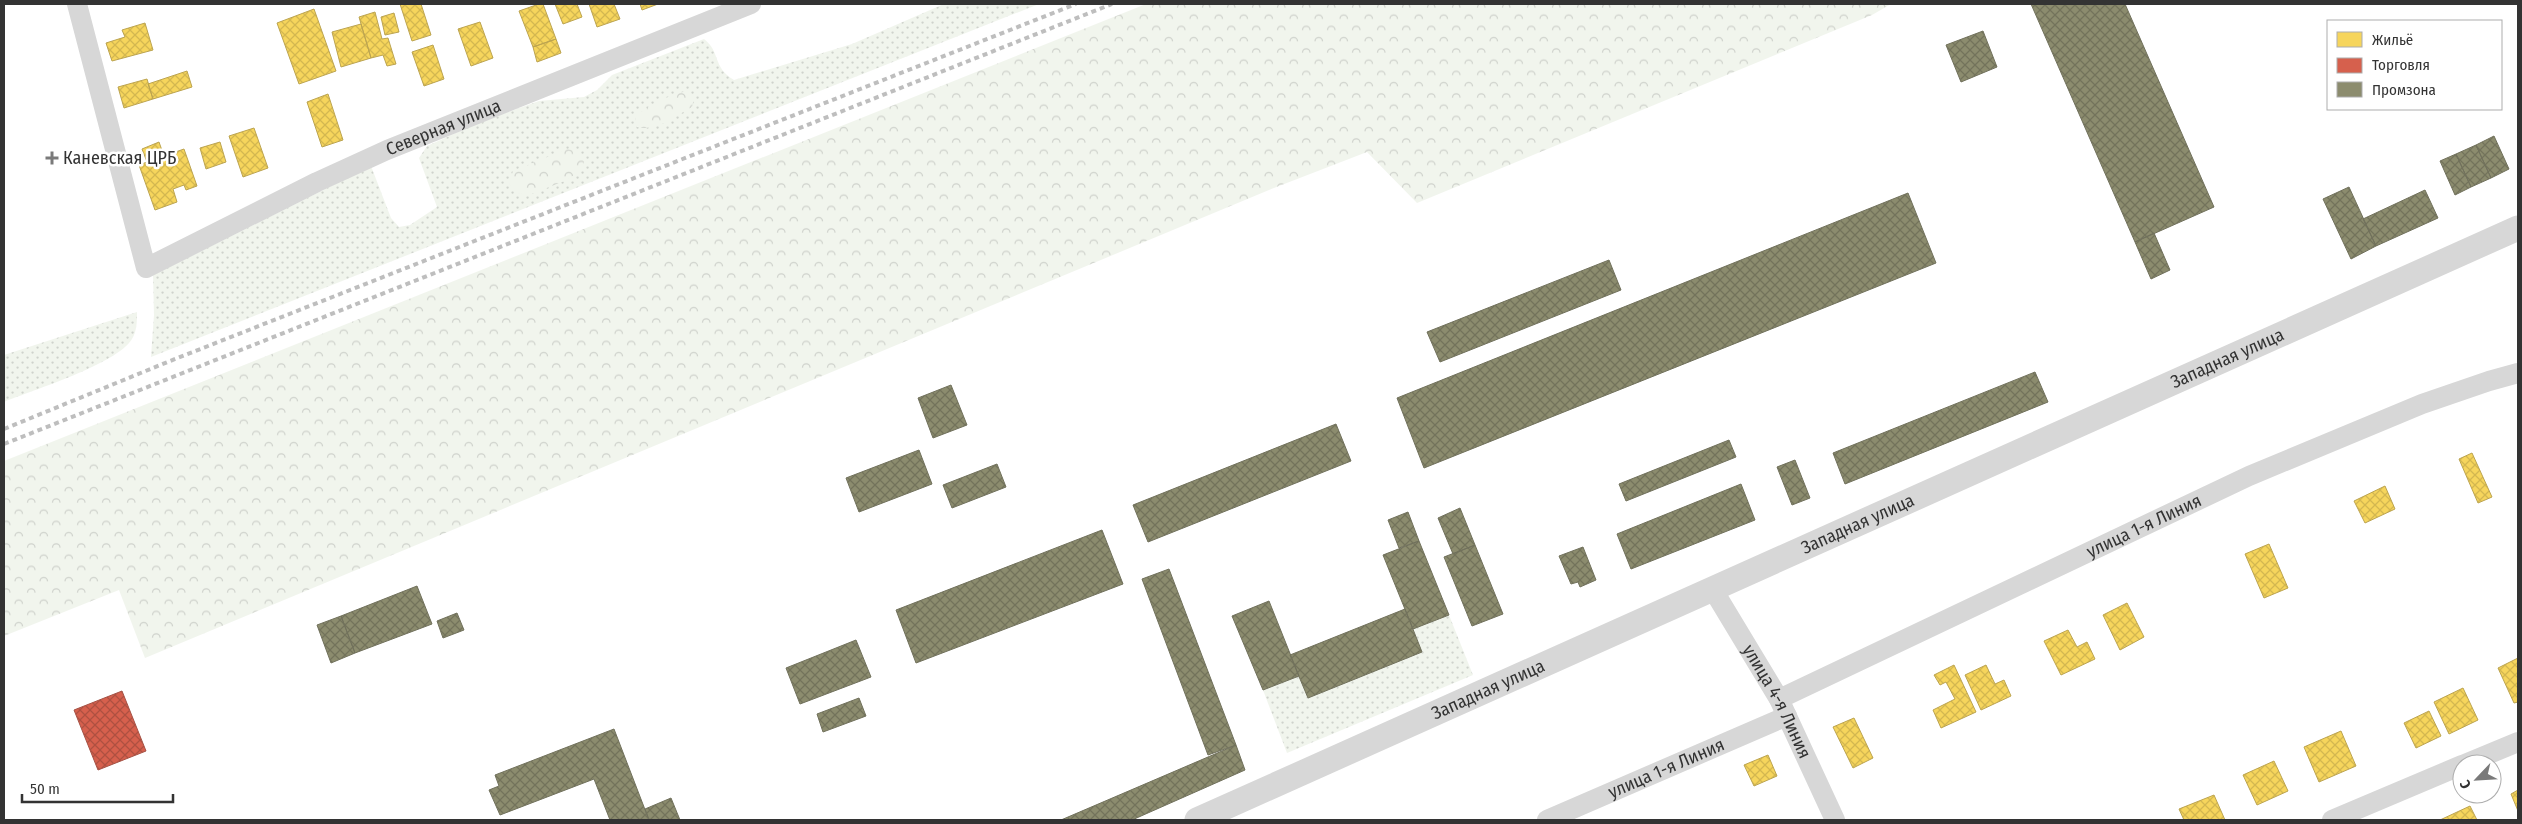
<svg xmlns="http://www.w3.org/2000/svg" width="2522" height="824" font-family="'Fira Sans Condensed',sans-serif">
<defs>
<pattern id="green-dots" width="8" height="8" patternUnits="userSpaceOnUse" patternTransform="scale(1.25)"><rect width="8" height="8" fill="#f1f5ed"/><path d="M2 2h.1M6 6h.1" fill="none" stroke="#cfd2cc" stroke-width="1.8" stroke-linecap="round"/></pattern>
<pattern id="forest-crowns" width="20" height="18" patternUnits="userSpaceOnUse" patternTransform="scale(1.25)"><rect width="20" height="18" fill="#f1f5ed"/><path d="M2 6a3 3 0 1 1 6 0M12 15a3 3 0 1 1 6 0" fill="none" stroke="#cfd2cc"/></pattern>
<pattern id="homes-cross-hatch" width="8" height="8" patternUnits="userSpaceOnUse" patternTransform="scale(1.25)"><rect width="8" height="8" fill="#f6d55c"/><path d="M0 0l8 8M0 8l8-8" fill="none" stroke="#d3b750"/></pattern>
<pattern id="shops-cross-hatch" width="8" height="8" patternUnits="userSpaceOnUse" patternTransform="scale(1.25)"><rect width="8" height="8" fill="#d6604d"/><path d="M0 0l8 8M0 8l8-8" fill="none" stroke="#ae5041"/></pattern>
<pattern id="industry-cross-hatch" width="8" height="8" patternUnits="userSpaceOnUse" patternTransform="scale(1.25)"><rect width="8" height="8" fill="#8c8c6e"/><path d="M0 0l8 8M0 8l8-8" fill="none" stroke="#73735b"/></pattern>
</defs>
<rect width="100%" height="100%" fill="#fff"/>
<!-- green -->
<path fill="url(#green-dots)" d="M944,4H1039L151,357L154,315L153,275L371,166L391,218L399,227L410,225L437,207L419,158L427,146L485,120L539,101L584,97L597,90L612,75L704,39C721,52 712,67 734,80L852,44Z
M137,312C137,321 137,331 132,339C117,364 33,390 4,402V355Z
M1449,615L1473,675L1287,753L1263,690L1299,676L1308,698L1422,652L1413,629Z"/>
<!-- forest -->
<path fill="url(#forest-crowns)" d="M1146,4H1891L1872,15L1417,203L1367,152L1269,190L145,658L119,590L4,636V461Z
M687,91L694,98L692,107C675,116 657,132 637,127L635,116C651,105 668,95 687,91Z
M567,149L580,152L584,162L578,172L567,180L529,195L516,193L509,183L513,171Z"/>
<!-- homes -->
<path fill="url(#homes-cross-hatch)" stroke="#bca450" d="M400,4H421L431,35L412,41Z
M539,4H543L556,39L533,47L519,11Z
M555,4H577L582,17L563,24Z
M589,4H614L620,19L597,27Z
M640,4H658L642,10Z
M314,9L336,71L299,84L277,23Z
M375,12L382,39L388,38L396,64L387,66L383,55L371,58L359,17Z
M394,13L399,32L385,35L381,17Z
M480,22L493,58L471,66L458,29Z
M145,23L153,50L112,61L106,43L125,37L122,30Z
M361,24L371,58L341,67L332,32Z
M556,39L561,53L537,62L533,47Z
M433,45L444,79L424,86L412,52Z
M187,71L192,87L153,99L148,84Z
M147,79L153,99L124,108L118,87Z
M328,94L343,140L322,147L307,102Z
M254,128L268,168L243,177L229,136Z
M159,142L164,156L184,149L197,186L186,190L184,185L173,189L177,202L155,210L139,165L147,162L142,149Z
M220,142L226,162L206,169L200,148Z
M2472,453L2492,497L2478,503L2459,459Z
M2385,486L2395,509L2365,523L2354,501Z
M2269,544L2288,588L2264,598L2245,554Z
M2127,603L2144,637L2120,650L2103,615Z
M2068,630L2077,647L2087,642L2095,659L2061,675L2044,641Z
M2518,658V702L2514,703L2498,668Z
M1954,665L1976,712L1941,728L1933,710L1955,699L1946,682L1940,685L1934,675Z
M1986,665L1995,684L2004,680L2011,696L1981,710L1965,675Z
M2463,688L2478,720L2449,734L2434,702Z
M2429,711L2441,736L2416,748L2404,723Z
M1854,718L1873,758L1853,768L1833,727Z
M2341,731L2356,766L2319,782L2304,747Z
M1768,755L1777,776L1754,786L1744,765Z
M2274,761L2288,791L2257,805L2243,775Z
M2518,790V811L2511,794Z
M2214,795L2225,820H2184L2179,809Z
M2470,806L2477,820H2440Z"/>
<!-- shops -->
<path fill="url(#shops-cross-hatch)" stroke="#a55245" d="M122,691L146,751L98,770L74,710Z"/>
<!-- industry -->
<path fill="url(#industry-cross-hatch)" stroke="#71715c" d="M2031,4H2125L2214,207L2135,242Z
M1983,31L1997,67L1961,82L1946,45Z
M2494,136L2509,169L2491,178L2476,145Z
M2476,145L2491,178L2471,187L2456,154Z
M2456,154L2471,187L2455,195L2440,161Z
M2349,187L2376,246L2351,259L2323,199Z
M2425,190L2438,218L2376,246L2363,219Z
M1908,193L1936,263L1424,468L1397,398Z
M2154,233L2170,270L2151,279L2135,242Z
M1609,260L1621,290L1440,362L1427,332Z
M2035,372L2048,402L1845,484L1833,453Z
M951,385L967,425L933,438L918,398Z
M1336,424L1351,461L1148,542L1133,505Z
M1729,440L1736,457L1626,501L1619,484Z
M919,450L932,484L859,512L846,478Z
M1795,460L1810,498L1792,505L1777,467Z
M997,464L1006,487L952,508L943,485Z
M1741,484L1755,520L1631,569L1617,534Z
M1460,508L1475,545L1453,554L1438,518Z
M1408,512L1419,541L1399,548L1388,520Z
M1102,530L1123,584L916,663L896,610Z
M1419,541L1449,615L1413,629L1383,555Z
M1475,545L1503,614L1472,626L1444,557Z
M1583,547L1596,580L1580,587L1578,582L1571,584L1559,556Z
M1169,569L1236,745L1208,755L1142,579Z
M417,586L432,624L355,653L341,616Z
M1269,601L1299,676L1263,690L1232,616Z
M1405,609L1422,652L1308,698L1290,655Z
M457,613L464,630L443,638L437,621Z
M341,616L355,653L331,663L317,625Z
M856,640L871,677L800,704L786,668Z
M859,698L866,716L823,732L817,714Z
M614,729L649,820H610L594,779L500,815L489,790L499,786L495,775Z
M1236,745L1245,770L1132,820H1061Z
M671,798L680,820H649L645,809Z"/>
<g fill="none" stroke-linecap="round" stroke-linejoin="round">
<!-- minor -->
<g stroke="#d7d7d7" stroke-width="20">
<path id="s1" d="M77,4L146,268L317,182L387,150L751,4"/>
<path id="s2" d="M1712,588L1779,699L1835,820"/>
<path id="s3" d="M1779,699L2249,476L2422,404L2489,381L2518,373"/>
<path d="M2465,764L2518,742"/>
<path id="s4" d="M1547,820L1787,716"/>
<path d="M2332,820L2462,765"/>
</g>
<!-- tertiary -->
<path stroke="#d7d7d7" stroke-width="25" id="s5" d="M1197,820L2518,228"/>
<!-- rail -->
<path stroke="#bebebe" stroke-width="4" stroke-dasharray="5 4" stroke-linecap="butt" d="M4,429L170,361L1076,4
M4,444L1112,4"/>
</g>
<!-- markers -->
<path fill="#7a7a7a" stroke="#fff" stroke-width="2" d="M49.5 150.5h5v5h5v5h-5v5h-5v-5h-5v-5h5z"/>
<g text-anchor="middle" stroke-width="5" stroke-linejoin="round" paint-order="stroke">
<!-- street labels -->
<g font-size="18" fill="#333" stroke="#fff">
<text dy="6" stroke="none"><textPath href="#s1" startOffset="602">Северная улица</textPath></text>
<text dy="6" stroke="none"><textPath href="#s5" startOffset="1129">Западная улица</textPath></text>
<text dy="6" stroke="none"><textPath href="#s5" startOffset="724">Западная улица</textPath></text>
<text dy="6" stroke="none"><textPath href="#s3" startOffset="404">улица 1-я Линия</textPath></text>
<text dy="6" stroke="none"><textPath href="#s5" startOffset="319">Западная улица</textPath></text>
<text dy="6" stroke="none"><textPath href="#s2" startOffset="131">улица 4-я Линия</textPath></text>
<text dy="6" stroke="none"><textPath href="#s4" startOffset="130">улица 1-я Линия</textPath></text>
</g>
<!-- poi labels -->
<g font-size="18" fill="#333" stroke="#fff" text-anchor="start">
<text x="63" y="164">Каневская ЦРБ</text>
</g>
</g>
<!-- border -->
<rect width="2522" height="824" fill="none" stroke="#333333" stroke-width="10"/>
<!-- legend -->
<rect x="2327" y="20" width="175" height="90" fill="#ffffff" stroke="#adadad"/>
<rect x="2337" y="32" width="25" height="15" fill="#f6d55c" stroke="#adadad"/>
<text x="2372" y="45" font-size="15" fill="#333333">Жильё</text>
<rect x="2337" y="58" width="25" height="15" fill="#d6604d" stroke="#adadad"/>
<text x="2372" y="70" font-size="15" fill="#333333">Торговля</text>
<rect x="2337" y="82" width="25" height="15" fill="#8c8c6e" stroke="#adadad"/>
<text x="2372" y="95" font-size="15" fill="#333333">Промзона</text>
<!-- north arrow -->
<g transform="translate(2477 779) rotate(245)"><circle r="24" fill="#ffffff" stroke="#adadad"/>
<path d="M0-4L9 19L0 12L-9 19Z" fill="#7a7a7a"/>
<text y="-8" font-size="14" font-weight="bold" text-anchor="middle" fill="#333333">С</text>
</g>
<!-- scale -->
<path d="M22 794v8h151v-8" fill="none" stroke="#333333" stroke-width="2.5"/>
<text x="30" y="794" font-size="15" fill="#333333" stroke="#ffffff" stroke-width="4" paint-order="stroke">50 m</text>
</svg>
